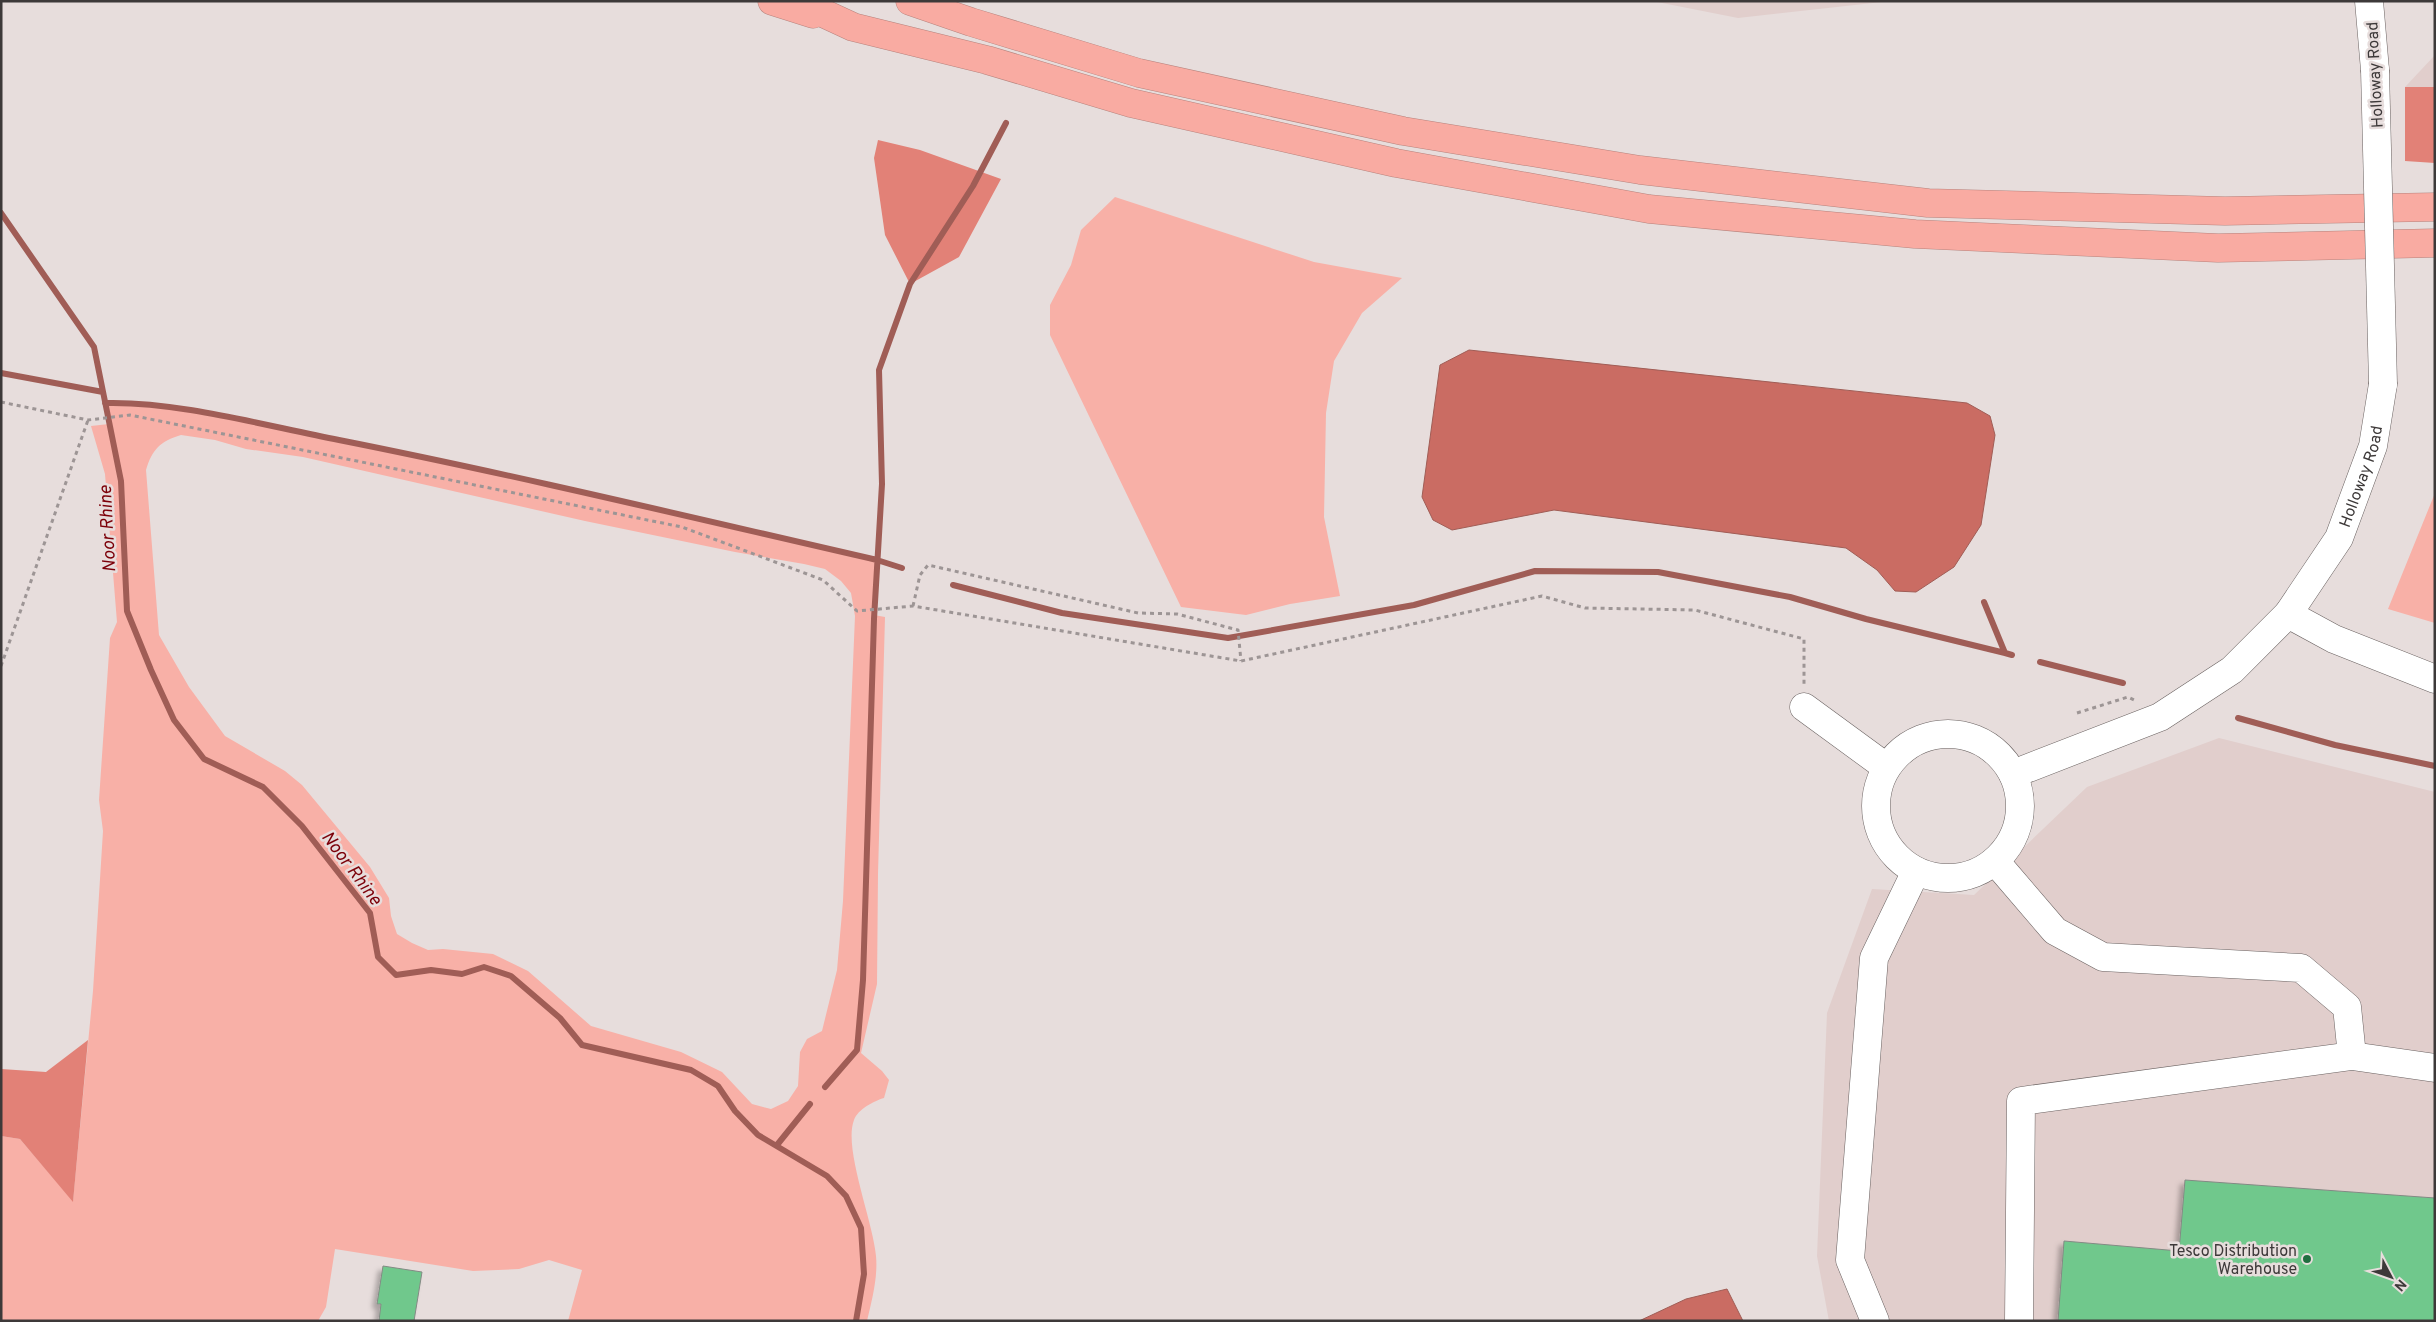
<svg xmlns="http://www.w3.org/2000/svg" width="2436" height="1322" font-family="Overpass,sans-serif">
<defs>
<filter id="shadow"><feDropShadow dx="-4.5" dy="4.5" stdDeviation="2.5" flood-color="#0004"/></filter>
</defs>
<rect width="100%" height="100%" fill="#e7dddc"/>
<!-- built -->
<path fill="#e1cecc" d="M1652,1H1891L1738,18Z
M2435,55V87H2405Z
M2219,738L2435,792V1321H1829L1817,1256L1827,1013L1872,889L1974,895L2087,787Z"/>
<!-- green -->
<path fill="#f8b0a7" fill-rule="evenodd" d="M1115,197L1314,262L1402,278L1362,313L1334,361L1326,413L1324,517L1340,596L1290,604L1246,615L1181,607L1050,335V305L1071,265L1081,230Z
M132,402C383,441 630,503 877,560L874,615L885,617L878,874L877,984L861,1053L882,1071L889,1080L884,1098C874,1101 858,1109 854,1120C843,1148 873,1221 876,1256C878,1277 872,1300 867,1321H568L582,1270L549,1260L519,1269L473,1271L335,1249L326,1307L318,1321H1V1136L20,1139L73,1201L93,991L103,831L99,800L110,638L117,622L105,474L91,426L109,424L105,403ZM181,435L215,440L246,449L303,457L585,521L735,552L804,564L825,569L841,581L851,593L855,616L843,901L837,970L822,1031L807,1039L800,1052L798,1086L788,1101L771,1109L752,1104L722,1072L681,1052L591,1026L528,971L493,954L443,949L428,950L412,943L397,934L391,916L389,898L370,867L302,785L285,771L225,736L189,687L159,635L146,470C152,450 160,441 181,435Z
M2435,493V623L2388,609Z"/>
<!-- forest -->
<path fill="#e28177" d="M2405,87H2435V163L2405,161Z
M878,140L920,150L1001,179L959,257L910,284L885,235L874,158Z
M88,1040L73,1202L20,1139L1,1136V1069L46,1072Z"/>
<!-- water -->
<path fill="#ca6c63" stroke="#a05d56" d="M1469,350L1967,403L1990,416L1995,435L1981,525L1954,567L1916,592L1895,591L1877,570L1846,548L1554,510L1452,530L1433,520L1422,497L1440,365Z
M1727,1289L1743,1321H1639L1686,1299Z"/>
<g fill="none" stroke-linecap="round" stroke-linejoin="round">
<!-- stream -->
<path stroke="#a05d56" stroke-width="6" d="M1,213L94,347L121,481L127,611L151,670L174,720L204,759L263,787L302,826L370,913L378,957L396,975L431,970L462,974L484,967L511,976L560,1018L582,1045L691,1070L718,1086L735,1111L758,1135L827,1176L846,1196L861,1228L864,1274L856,1321
M1,373L103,392
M105,403C178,401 266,426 339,440C520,476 698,519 877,560L902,568
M953,585L1062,613L1228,638L1414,605L1535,571L1658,572L1790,597L1866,619L2005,653
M1984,602L2005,653L2012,655
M2040,662L2123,683
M2238,718L2335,745L2435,766
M825,1087L857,1050L863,980L874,619L882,484L879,370L910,284L973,186L1006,123
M777,1145L810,1104"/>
</g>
<!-- building -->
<path fill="#70c88c" stroke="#838a84" filter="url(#shadow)" d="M2185,1180L2435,1198V1321H2058L2064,1241L2179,1251Z
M383,1266L422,1272L414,1321H379L381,1304H377Z"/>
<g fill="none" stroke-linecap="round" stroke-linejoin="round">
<!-- minor casing -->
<g stroke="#6a6261" stroke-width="29">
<g id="minor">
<path d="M2369,1L2375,70"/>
<path d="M2288,614L2334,639L2435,679"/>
<path d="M1804,707L1886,767"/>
<circle cx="1948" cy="806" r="72"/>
<path id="s1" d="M2013,774L2160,717L2232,670L2288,614L2339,538L2373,446L2383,384"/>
<path d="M1995,861L2055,931L2103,957L2301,968L2347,1007L2352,1056"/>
<path d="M1875,1321L1850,1260L1874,958L1916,871"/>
<path d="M2019,1321L2021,1101L2352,1056L2435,1068"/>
</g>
</g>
<!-- highway casing -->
<g stroke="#b7837d" stroke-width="29">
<path id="highway" d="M772,1L813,14
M797,1L853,27L987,60L1131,103L1396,163L1649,209L1915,234L2218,248L2435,243
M910,1L971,22L1139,73L1403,131L1640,170L1928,203L2225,211L2435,207"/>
</g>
<!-- path -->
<path stroke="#9d9595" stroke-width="3" stroke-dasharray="4 4" stroke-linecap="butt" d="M1,402L88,420L130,415L682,527L823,580L857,611L913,606L1241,661L1542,596L1585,608L1695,610L1804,639V684
M913,606L920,575L928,565L1138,613L1177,614L1238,630L1241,661
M1,666L88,420
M2077,713L2128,697L2134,700"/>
<!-- minor -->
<use href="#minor" stroke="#fff" stroke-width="28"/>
<!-- highway -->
<use href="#highway" stroke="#f9aba2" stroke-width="28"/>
<!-- minor-bridge casing -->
<g stroke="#6a6261" stroke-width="29" stroke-linecap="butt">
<path id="minor-bridge" d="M2375,70L2383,384"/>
</g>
<!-- minor-bridge -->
<use href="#minor-bridge" stroke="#fff" stroke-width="28"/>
</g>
<!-- markers -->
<circle fill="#206f40" stroke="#e7dddc" stroke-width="2" cx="2307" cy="1259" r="5"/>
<g text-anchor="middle" stroke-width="5" stroke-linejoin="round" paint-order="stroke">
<!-- street labels -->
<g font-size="16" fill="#3d3939" stroke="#e7dddc">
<text transform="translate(2374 75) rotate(-93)" y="6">Holloway Road</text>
<text dy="6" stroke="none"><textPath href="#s1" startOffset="480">Holloway Road</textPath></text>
</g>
<!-- poi labels -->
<g font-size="16" fill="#3d3939" stroke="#e7dddc" text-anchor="end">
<text x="2297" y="1256">Tesco Distribution<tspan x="2297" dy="18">Warehouse</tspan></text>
</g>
<!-- water labels -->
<g font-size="18" font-style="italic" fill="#7c0009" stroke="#e7dddc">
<text transform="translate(107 529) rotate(-93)" y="6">Noor Rhine</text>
<text transform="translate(352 868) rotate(53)" y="6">Noor Rhine</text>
</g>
</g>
<!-- border -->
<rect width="2436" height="1322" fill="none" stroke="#3d3939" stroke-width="5"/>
<!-- north arrow -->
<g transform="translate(2391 1277) rotate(131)" stroke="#e7dddc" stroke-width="4" paint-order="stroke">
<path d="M0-4L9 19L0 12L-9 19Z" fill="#3d3939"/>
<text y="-8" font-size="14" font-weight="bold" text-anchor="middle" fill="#3d3939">N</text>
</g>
</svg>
